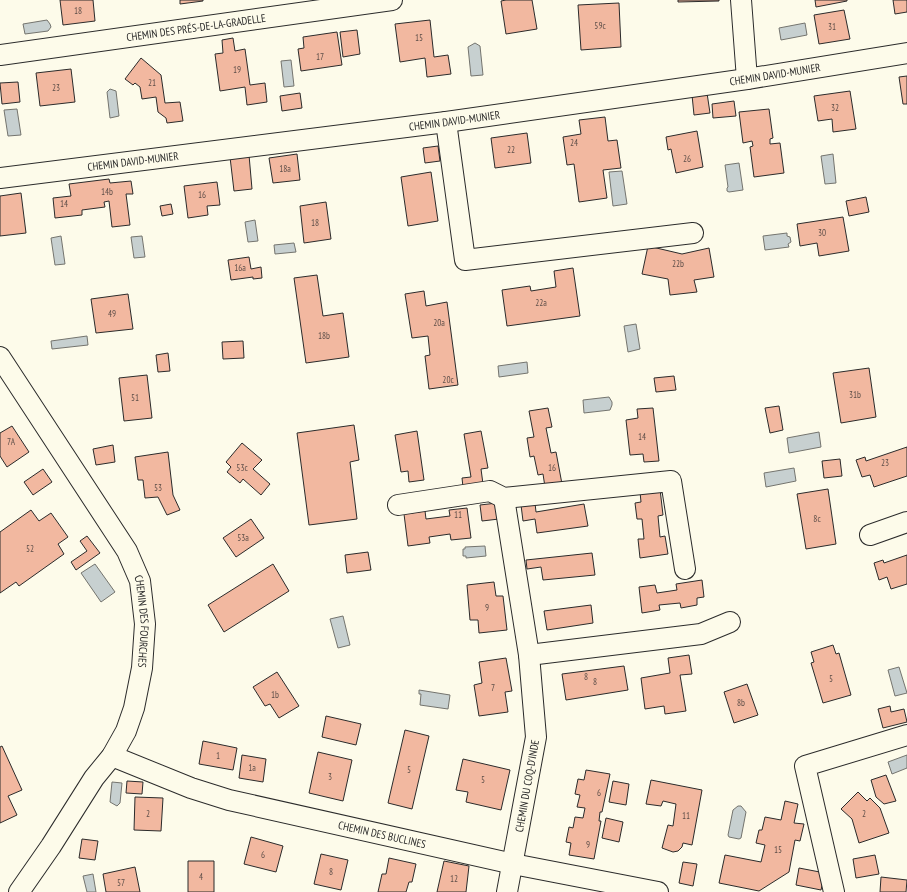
<svg xmlns="http://www.w3.org/2000/svg" width="907" height="892" font-family="'PT Sans Narrow',sans-serif">
<rect width="100%" height="100%" fill="#fdfbea"/>
<!-- water -->
<path fill="#c7d0d0" stroke="#74746e" d="M47,20L50,24L51,27L48,31L25,34L23,24Z
M805,23L807,35L781,40L779,28Z
M475,43L480,46L483,75L471,76L468,47Z
M291,60L294,86L284,87L281,61Z
M110,89L116,91L119,116L110,118L107,92Z
M17,109L21,135L8,136L4,110Z
M833,154L836,183L825,184L821,156Z
M739,163L743,190L729,192L727,191V188L728,187L725,165Z
M622,171L627,204L613,206L609,172Z
M255,220L258,241L248,242L245,222Z
M787,233V236L790,237L791,242L788,244L789,247L765,250L763,236Z
M61,236L65,264L55,265L51,238Z
M142,236L145,257L134,258L131,237Z
M294,243L296,252L275,254L274,245Z
M636,324L640,349L628,352L624,326Z
M87,336L88,345L52,349L51,341Z
M527,362L528,373L499,377L498,366Z
M609,397L612,402V405L610,410L584,413L583,400Z
M819,432L821,447L789,453L787,438Z
M794,468L796,481L766,487L764,473Z
M485,546L486,556L466,558V556H463V549H465V547Z
M95,564L115,592L101,602L81,573Z
M343,616L350,645L338,648L330,619Z
M899,667L907,693L895,696L888,670Z
M419,690L450,695L448,709L420,705L421,694H419Z
M907,755V768L892,774L888,762Z
M112,782L122,783L120,803L117,806L110,802Z
M738,806H741L746,812L741,838L739,839L729,837L728,835L733,810Z
M93,874L96,892H87L83,876Z"/>
<!-- building -->
<path fill="#f2b8a0" stroke="#2b2b2b" d="M60,0H93L95,21L63,25Z
M180,0H203V1L180,4Z
M506,0H532L537,29L506,34L501,1Z
M678,0H719V1L678,2Z
M815,0H847V1L816,7Z
M893,0H907V12L895,14Z
M619,3L621,47L581,50L578,5Z
M844,10L850,39L819,44L814,15Z
M430,20L434,57L448,55L451,74L427,77L425,58L400,62L395,24Z
M357,30L360,54L343,57L340,32Z
M337,32L342,65L301,71L298,49L304,48L303,37Z
M233,38L235,51L245,49L250,85L265,83L267,102L247,105L245,87L220,91L215,54L223,53L222,40Z
M141,58L161,75L165,103L180,102L183,121L167,123L166,118L158,112L156,97L142,99L140,87L135,83L133,85L125,79Z
M71,69L75,102L40,106L36,73Z
M907,76V104H903L899,77Z
M18,82L20,102L2,104L0,83Z
M850,91L856,129L833,132L832,119L818,121L814,96Z
M300,93L302,108L282,111L280,96Z
M707,93L710,113L694,115L692,95Z
M734,101L736,116L713,118L712,104Z
M769,109L773,138L770,139V144L780,143L784,173L754,177L750,147L753,146L752,141L743,143L739,112Z
M605,117L608,141L617,140L621,168L603,170L607,198L579,202L574,164L567,165L563,137L581,134L579,120Z
M697,131L703,167L676,173L671,149L668,150L666,137Z
M527,133L531,163L495,168L491,138Z
M438,146L440,161L425,163L423,148Z
M297,154L300,180L273,183L269,158Z
M249,155L252,189L234,191L230,157Z
M431,172L438,221L408,226L401,177Z
M109,179L110,183L131,181L133,194H126L130,225L112,227L109,201L104,202L105,207L82,210V215L55,218L53,198L71,196L69,184Z
M217,182L220,205L207,206L208,215L188,218L184,186Z
M21,193L26,233L0,236V196Z
M866,197L869,212L849,216L846,201Z
M326,202L331,239L304,243L300,206Z
M171,204L173,214L162,216L160,206Z
M843,217L849,251L819,256L817,243L800,246L797,224Z
M648,246L682,254L709,248L714,277L694,280L697,292L670,295L668,279L642,274Z
M249,257L251,269L261,267L262,278L253,279V277L231,280L228,260Z
M573,268L580,316L507,326L502,290L530,286L531,291L556,287L554,271Z
M317,275L323,316L343,313L349,357L306,363L294,278Z
M424,291L426,306L447,302L458,385L429,389L425,356L430,355L428,336L412,338L405,294Z
M128,294L133,329L96,333L91,299Z
M243,341L244,358L223,359L222,342Z
M168,353L170,371L158,372L156,355Z
M869,368L876,417L841,423L833,373Z
M147,375L152,418L124,421L119,378Z
M674,376L676,390L656,392L654,378Z
M779,406L783,430L770,433L765,408Z
M548,408L552,427L546,428L551,453L556,452L562,484L545,487L543,474L538,475L534,456L530,457L527,438L534,437L529,411Z
M653,408L659,461L644,462L643,454L630,455L626,420L638,418L637,409Z
M354,425L359,460L350,462L357,519L309,525L297,433Z
M12,426L29,452L7,467L0,456V433Z
M417,431L424,480L409,482L408,471L401,472L395,435Z
M481,431L488,468L481,469L483,484L463,487L462,478L471,477L464,434Z
M242,443L262,460L253,469L270,484L261,495L243,479L240,483L227,472L231,467L226,462Z
M113,445L115,462L96,465L93,449Z
M907,447V476L874,487L870,475L862,477L856,460L865,457L866,461Z
M168,452L173,495L180,510L167,515L158,497L145,498L143,480H138L135,457Z
M840,459L842,476L824,478L822,461Z
M43,469L52,482L33,495L24,482Z
M660,489L663,515L658,516L660,537L665,536L668,554L640,558L638,539H644L642,519H637L635,503L641,502L640,492Z
M828,489L836,544L806,549L797,494Z
M497,503L499,519L482,521L480,505Z
M535,503L536,512L584,504L588,526L537,533L535,519L523,521L521,505Z
M467,508L471,538L451,540L450,534L429,537L430,543L408,546L404,514L425,511L426,519L450,516L449,510Z
M31,510L39,521L51,513L68,537L58,544L64,554L19,586L16,582L0,593V532Z
M251,519L264,538L236,557L223,538Z
M87,536L100,553L76,570L71,562L87,551L80,541Z
M368,552L371,570L347,573L345,555Z
M592,553L595,575L543,580L541,567L527,569L526,560Z
M907,555V584L891,589L887,577L879,580L874,563L883,560L884,563Z
M273,564L289,591L224,632L208,605Z
M702,580L704,597L697,598V605L681,608L680,603L659,605L660,610L642,613L639,587L655,585L657,593L677,590L676,584Z
M494,582L496,596H503L507,630L479,633L478,620H470L467,585Z
M591,605L593,623L547,630L544,611Z
M833,645L836,654L839,653L851,695L823,703L811,663L814,662L811,652Z
M689,655L692,674L680,675L686,711L665,714L664,706L645,709L641,678L670,673L668,658Z
M506,658L512,691L505,692L508,712L479,716L474,685L482,683L479,662Z
M624,666L628,690L566,700L562,674Z
M277,672L299,706L279,718L270,704L265,706L253,687Z
M747,684L758,715L734,723L724,692Z
M890,706L891,712L904,709L907,722L883,728L878,709Z
M326,716L361,724L356,745L322,737Z
M405,730L429,736L412,809L388,803Z
M203,741L237,748L233,770L199,764Z
M2,746L22,790L8,796L17,815L0,823V747Z
M318,752L352,760L343,801L309,793Z
M242,755L266,759L263,782L239,778Z
M463,759L510,770L501,810L466,802L468,792L456,790Z
M586,770L610,774L602,812H600L599,821H601L594,859L569,855L571,843L566,842L569,827L573,828L575,817L583,818L585,808L577,807L580,795L575,794L578,779L584,780Z
M886,775L896,801L884,804L876,797L871,780Z
M651,780L702,790L692,845L683,843L682,847L678,851L673,852L662,848L668,825L673,826L676,804L663,801L661,806L646,804Z
M127,781L143,782L142,794L126,793Z
M613,781L629,784L626,805L609,802Z
M858,792L867,801L870,798L880,808L889,833L859,843L852,819L841,809Z
M135,797L163,798L161,831L134,830Z
M785,801L798,804L794,823L804,824L800,841L795,840L789,872L759,891L719,883L725,855L761,862L765,845L756,843L759,830H762L765,817L781,820Z
M606,818L623,822L619,842L602,838Z
M251,837L283,846L276,872L244,864Z
M82,839L98,841L95,860L79,858Z
M321,854L348,860L341,890L314,884Z
M875,855L879,874L856,878L853,859Z
M389,858L416,864L412,882H409L406,892H378L382,874H386Z
M188,861H214V892H188Z
M444,861L469,866L466,892H437Z
M683,862L697,864L693,886L679,883Z
M135,867L140,892H106L103,874Z
M799,868L825,873L821,890L796,885Z
M881,877L907,880L906,892H880Z"/>
<g fill="none" stroke-linecap="round" stroke-linejoin="round">
<!-- minor casing -->
<g stroke="#2b2b2b" stroke-width="22">
<g id="minor">
<path d="M741,0L747,79"/>
<path id="s1" d="M0,55L392,0"/>
<path d="M446,122L465,260L693,233"/>
<path id="s2" d="M0,178L446,122L747,79L907,53"/>
<path id="s3" d="M0,357L127,551L140,581L145,624L142,668L134,708L126,731L112,756L94,778L51,846L19,892"/>
<path d="M504,498L529,655L536,737L507,892"/>
<path d="M398,505L490,491L504,498L671,481L685,569"/>
<path d="M870,535L907,522"/>
<path d="M529,655L701,634L730,622"/>
<path id="s4" d="M112,756L191,788L229,800L513,864L658,892"/>
<path d="M834,892L805,766L907,735"/>
</g>
</g>
<!-- minor -->
<use href="#minor" stroke="#fdfbea" stroke-width="20"/>
</g>
<g text-anchor="middle" stroke-width="3" stroke-linejoin="round" paint-order="stroke">
<!-- number labels -->
<g font-size="9" fill="#5d4e48">
<text x="78" y="14">18</text>
<text x="600" y="29">59c</text>
<text x="832" y="30">31</text>
<text x="419" y="41">15</text>
<text x="320" y="60">17</text>
<text x="237" y="73">19</text>
<text x="152" y="86">21</text>
<text x="56" y="91">23</text>
<text x="835" y="111">32</text>
<text x="574" y="146">24</text>
<text x="511" y="153">22</text>
<text x="687" y="162">26</text>
<text x="285" y="172">18a</text>
<text x="107" y="195">14b</text>
<text x="202" y="198">16</text>
<text x="64" y="207">14</text>
<text x="315" y="226">18</text>
<text x="822" y="236">30</text>
<text x="678" y="267">22b</text>
<text x="240" y="271">16a</text>
<text x="541" y="306">22a</text>
<text x="112" y="317">49</text>
<text x="439" y="326">20a</text>
<text x="324" y="339">18b</text>
<text x="448" y="383">20c</text>
<text x="855" y="398">31b</text>
<text x="135" y="401">51</text>
<text x="642" y="440">14</text>
<text x="11" y="445">7A</text>
<text x="885" y="466">23</text>
<text x="242" y="471">53c</text>
<text x="552" y="471">16</text>
<text x="158" y="491">53</text>
<text x="458" y="518">11</text>
<text x="817" y="522">8c</text>
<text x="243" y="541">53a</text>
<text x="30" y="552">52</text>
<text x="487" y="611">9</text>
<text x="586" y="680">8</text>
<text x="831" y="682">5</text>
<text x="595" y="685">8</text>
<text x="493" y="691">7</text>
<text x="275" y="698">1b</text>
<text x="741" y="706">8b</text>
<text x="218" y="759">1</text>
<text x="252" y="771">1a</text>
<text x="409" y="773">5</text>
<text x="330" y="780">3</text>
<text x="483" y="783">5</text>
<text x="599" y="796">6</text>
<text x="148" y="817">2</text>
<text x="864" y="817">2</text>
<text x="686" y="819">11</text>
<text x="588" y="848">9</text>
<text x="778" y="853">15</text>
<text x="263" y="858">6</text>
<text x="331" y="875">8</text>
<text x="201" y="880">4</text>
<text x="454" y="882">12</text>
<text x="121" y="886">57</text>
</g>
<!-- street labels -->
<g font-size="11" fill="#2b2b2b" stroke="#fdfbea">
<text dy="4" stroke="none"><textPath href="#s1" startOffset="198">CHEMIN DES PRÉS-DE-LA-GRADELLE</textPath></text>
<text dy="4" stroke="none"><textPath href="#s2" startOffset="782">CHEMIN DAVID-MUNIER</textPath></text>
<text dy="4" stroke="none"><textPath href="#s2" startOffset="458">CHEMIN DAVID-MUNIER</textPath></text>
<text dy="4" stroke="none"><textPath href="#s2" startOffset="134">CHEMIN DAVID-MUNIER</textPath></text>
<text dy="4" stroke="none"><textPath href="#s3" startOffset="305">CHEMIN DES FOURCHES</textPath></text>
<text transform="translate(527 786) rotate(-80)" y="4">CHEMIN DU COQ-D'INDE</text>
<text dy="4" stroke="none"><textPath href="#s4" startOffset="282">CHEMIN DES BUCLINES</textPath></text>
</g>
</g>
</svg>
